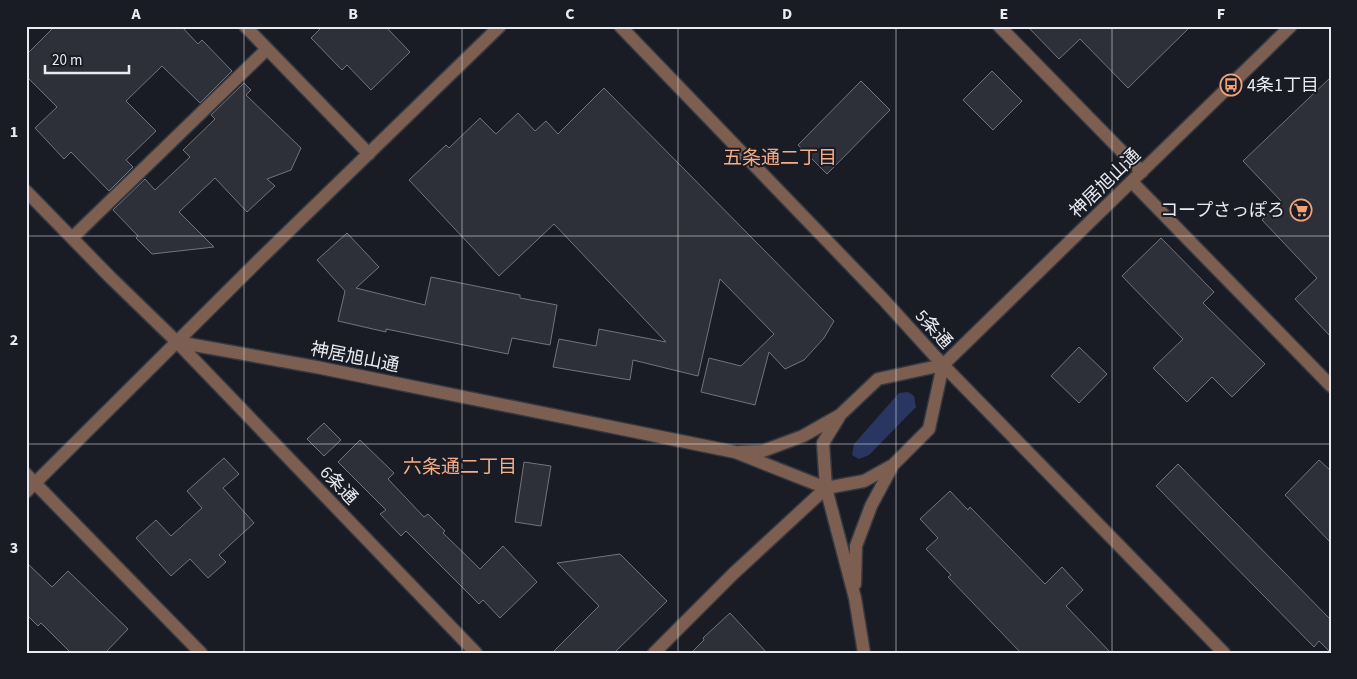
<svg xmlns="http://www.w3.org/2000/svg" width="1357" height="679" font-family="'Source Sans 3','Noto Sans JP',sans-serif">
<rect width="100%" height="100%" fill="#191c24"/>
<!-- green -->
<path fill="#293662" d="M908,392L914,396L916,407L869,455L859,459L852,455L854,444L899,393Z"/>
<!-- building -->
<path fill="#2d3038" stroke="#71747e" d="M55,26H181L198,44L202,40L232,71L200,103L162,66L126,101L156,131L126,160L133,167L109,191L71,152L64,159L35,128L57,107L26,76V55Z
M323,26H385L410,52L371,90L347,65L342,70L311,38Z
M1027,26H1191L1128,88L1080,39L1059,59Z
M992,71L1022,101L993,130L963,100Z
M1331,77V337L1295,299L1317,278L1262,220L1281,201L1243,161Z
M861,81L890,110L827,174L798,145Z
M244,83L251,90L246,95L301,148L291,170L267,179L275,186L247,212L215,178L179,212L214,247L152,254L136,238L138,236L113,210L145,179L155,190L190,157L183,150L215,119L211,115Z
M604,88L834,321L824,338L804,360L785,369L769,352L755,405L701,392L709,358L741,366L774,334L720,279L698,376L633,360L630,380L553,367L559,339L596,346L599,329L666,342L554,224L499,276L409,180L446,145L449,148L480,118L496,134L518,113L535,131L546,121L558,134Z
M347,233L379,267L356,288L425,305L431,277L520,295V298L557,305L550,345L512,338L508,354L386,329V332L338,321L345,291L317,260Z
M1161,238L1214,292L1203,303L1265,364L1232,397L1212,377L1187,402L1153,368L1183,339L1122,276Z
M1079,347L1107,374L1079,403L1051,376Z
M324,423L341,440L324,456L307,439Z
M360,440L394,473L388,479L424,517L428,514L445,531L443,533L480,569L503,546L537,582L500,618L483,600L479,604L406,531L401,536L380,514L386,510L338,462Z
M224,458L239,474L223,488L254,523L219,555L226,562L208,578L190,559L171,576L136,538L156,520L171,536L202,508L187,491Z
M1319,460L1331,471V543L1285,495Z
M524,462L551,466L541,526L515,522Z
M1178,464L1331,620V653L1319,641L1314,647L1156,486Z
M950,491L968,510L970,507L1045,584L1062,567L1083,590L1066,606L1111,653H1021L948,577L951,575L926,549L938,538L920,519Z
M620,554L667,601L614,653H552L599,606L557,563Z
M26,562L52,587L68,571L128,629L105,653H71L41,623L38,626L26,614Z
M730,613L767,653H691L704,640L703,638Z"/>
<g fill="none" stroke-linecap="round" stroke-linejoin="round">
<!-- minor casing -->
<g stroke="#363941" stroke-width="15">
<path id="minor" d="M245,26L369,154
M620,26L883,299L943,365L1224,653
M999,26L1142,172
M1132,182L1331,386
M26,191L110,277L177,342L476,653
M72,238L267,49
M177,342L316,367L735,452L826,488L864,481L893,465L929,429L943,365
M839,417L823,443L826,488L855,598L864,653
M740,452L763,451L803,436L840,415L878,379L943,365L1291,26
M26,474L201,653
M26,492L259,260L500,26
M855,584L856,546L871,506L893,465
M654,653L733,574L826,488"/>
</g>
<!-- minor -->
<use href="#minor" stroke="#7c5f50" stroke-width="12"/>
</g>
<!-- grid -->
<path fill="none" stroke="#e9ebf0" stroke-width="1" stroke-opacity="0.55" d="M244,26V653M462,26V653M678,26V653M896,26V653M1112,26V653M26,236H1331M26,444H1331"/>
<!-- icons -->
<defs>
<g id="bus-ring" transform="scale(1.125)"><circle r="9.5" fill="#191c24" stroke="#f0a27a" stroke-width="1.5"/><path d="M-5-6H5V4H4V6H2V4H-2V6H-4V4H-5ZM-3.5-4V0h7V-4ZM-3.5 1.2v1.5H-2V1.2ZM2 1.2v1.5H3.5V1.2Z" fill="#f0a27a"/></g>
<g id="supermarket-ring" transform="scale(1.125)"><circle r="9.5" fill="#191c24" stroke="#f0a27a" stroke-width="1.5"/><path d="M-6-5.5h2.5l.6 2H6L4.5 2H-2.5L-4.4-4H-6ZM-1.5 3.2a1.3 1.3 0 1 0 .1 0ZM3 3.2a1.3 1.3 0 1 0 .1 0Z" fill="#f0a27a"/></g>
</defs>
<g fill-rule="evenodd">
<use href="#bus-ring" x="1231" y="85"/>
<use href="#supermarket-ring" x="1301" y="210"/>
</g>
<g text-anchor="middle" stroke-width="4" stroke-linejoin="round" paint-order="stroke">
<!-- poi labels -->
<g font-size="18" fill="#e9ebf0" stroke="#191c24" text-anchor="start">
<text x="1247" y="91">4条1丁目</text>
<text x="1285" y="216" text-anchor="end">コープさっぽろ</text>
</g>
<!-- street labels -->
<g font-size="18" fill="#e9ebf0" stroke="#191c24">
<text transform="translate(1105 183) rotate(-44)" y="6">神居旭山通</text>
<text transform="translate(934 329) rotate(48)" y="6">5条通</text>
<text transform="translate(355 357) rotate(11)" y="6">神居旭山通</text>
<text transform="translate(339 485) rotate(46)" y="6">6条通</text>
</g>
<!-- neighbourhood labels -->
<g font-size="19" fill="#f6ac87" stroke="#191c24">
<text x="780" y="164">五条通二丁目</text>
<text x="460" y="473">六条通二丁目</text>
</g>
</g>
<!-- border -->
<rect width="1357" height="679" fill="none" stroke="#191c24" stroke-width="55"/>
<!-- scale -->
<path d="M45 65v8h84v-8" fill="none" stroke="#e9ebf0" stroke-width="2.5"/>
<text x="52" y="65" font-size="15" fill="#e9ebf0" stroke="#191c24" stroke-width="4" paint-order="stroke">20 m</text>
<rect x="28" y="28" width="1302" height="624" fill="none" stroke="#e9ebf0" stroke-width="2"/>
<g font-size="16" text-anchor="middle" font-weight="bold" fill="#e9ebf0">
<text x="136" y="19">A</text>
<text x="353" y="19">B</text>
<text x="570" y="19">C</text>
<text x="787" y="19">D</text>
<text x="1004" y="19">E</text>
<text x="1221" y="19">F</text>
<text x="14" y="137">1</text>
<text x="14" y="345">2</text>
<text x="14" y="553">3</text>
</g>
</svg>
